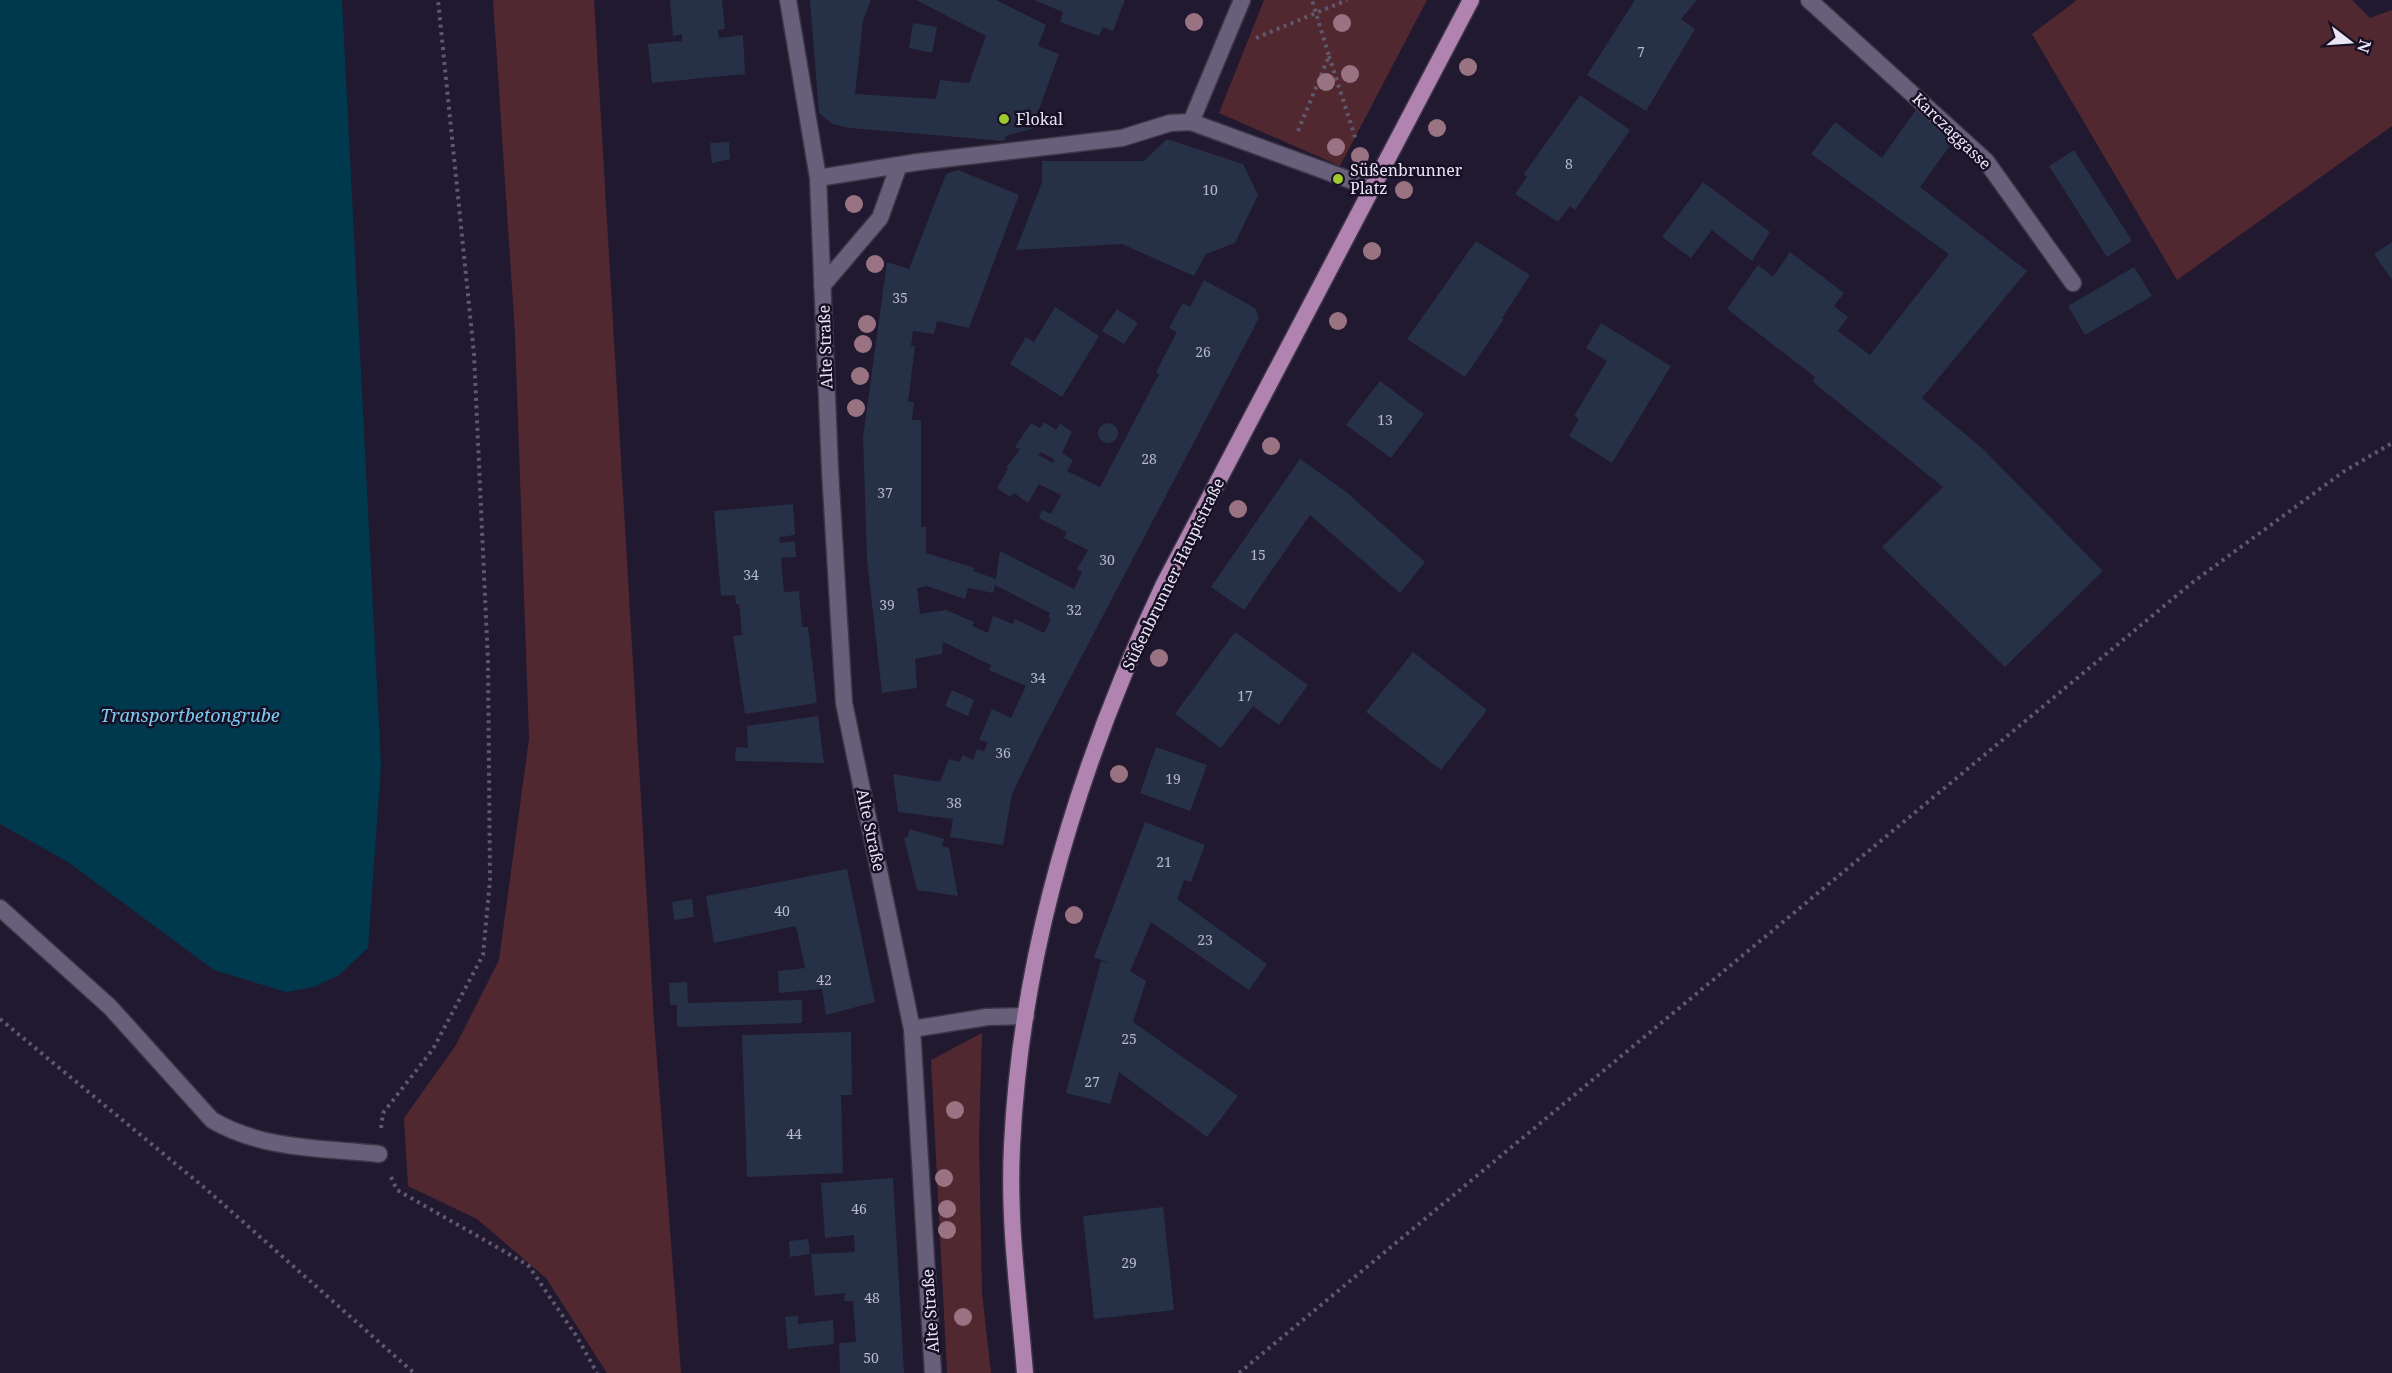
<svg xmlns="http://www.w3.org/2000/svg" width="2392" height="1373" font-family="'Noto Serif',serif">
<rect width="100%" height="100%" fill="#21192f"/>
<!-- green -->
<path fill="#522830" d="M493,0H594L654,1021L681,1373H607L546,1278L477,1219L408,1186L404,1118L456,1045L499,960L529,739L515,333Z
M1264,0H1427L1340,166L1219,113Z
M2077,0H2352L2370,18L2392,10V126L2177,280L2032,34Z
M982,1033L979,1140L982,1293L991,1373H947L931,1060Z"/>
<!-- water -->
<path fill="#00394d" d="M0,0H342L381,765L368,948L339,975L314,987L286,992L214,970L68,862L0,824Z"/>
<!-- building -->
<path fill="#263147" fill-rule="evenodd" d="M670,0H722L725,29L718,30L719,38L743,35L745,74L652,83L648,44L682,41V34L673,36Z
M810,0H871L863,20L855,94L936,99L940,80L969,83L986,36L916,0H996L1046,25L1038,46L1059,54L1032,129L1006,136L1004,141L850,128L832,124L819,113Z
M1034,0H1125L1113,31L1103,27L1099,36L1060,22L1063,12Z
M1635,0H1697L1681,19L1695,29L1646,111L1587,75Z
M913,23L937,27L932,53L909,48Z
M1580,95L1630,130L1575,210L1570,206L1558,222L1515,194L1527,177L1524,174Z
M1917,108L1952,143L1920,187L2027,271L1922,398L1982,448L2103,571L2005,667L1882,547L1943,487L1813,382L1815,377L1727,309L1758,265L1773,277L1790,252L1844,293L1834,306L1848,317L1838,331L1870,355L1949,254L1811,154L1835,122L1882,158Z
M1167,139L1243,164L1258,195L1235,243L1206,254L1194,276L1122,244L1016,250L1042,182V161H1144Z
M729,142L730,159L712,163L710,143Z
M2074,150L2132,241L2107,257L2049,166Z
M958,170L1019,195L969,328L937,321L934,334L913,331L911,346H915L908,402H914L912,420H921V527H926V553L975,568L973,571L996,579L1000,551L1074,589L1082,572L1077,569L1088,550L1064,538L1067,532L1039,518L1042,510L1051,514L1061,495L1039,484L1028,503L1014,493L1010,497L997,488L1008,469L1006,468L1020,449L1015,447L1031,423L1040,428L1044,422L1056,430L1060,423L1072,432L1062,453L1073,460L1067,471L1100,487L1159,374L1156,372L1177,332L1169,328L1183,303L1190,307L1204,280L1255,308L1259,318L1041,734L1012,794L1003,845L950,837L953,819L898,812L893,774L940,782L949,759L960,762L963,755L973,760L977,749L984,751L988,742L979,740L992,709L1011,718L1026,686L989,670L991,665L943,642L942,654L915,659L917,688L882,693L867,559L863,437L887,262L909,269L946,174ZM1041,452L1055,460L1053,463L1038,455ZM995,585L1050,613L1048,617L1051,619L1044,633L1015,619L1013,624L993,616L988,633L972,626L974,622L946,610L920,614L917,588L927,586L965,599L968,588L993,593Z
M1703,182L1770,232L1752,261L1712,230L1691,258L1662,237Z
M1476,241L1530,275L1502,318L1504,319L1465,377L1407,339Z
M2392,242V280L2374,254Z
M2134,267L2152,296L2085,335L2068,306Z
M1055,307L1099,336L1062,397L1010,364L1026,337L1034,342Z
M1117,309L1138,323L1124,344L1102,331Z
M1601,323L1671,366L1612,463L1569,436L1579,419L1574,416L1607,361L1586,348Z
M1380,381L1424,414L1391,458L1346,425Z
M1098 433a10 10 0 1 1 20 0a10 10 0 1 1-20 0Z
M1300,459L1345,491L1425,562L1400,593L1310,515L1244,610L1211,587Z
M793,504L795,535L779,537L780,543L795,541L796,557L781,558L784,592L799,591L802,627H808L817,703L745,714L733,636L742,635L739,604H736L735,595L721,596L714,511Z
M1235,632L1308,685L1279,725L1253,706L1221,748L1175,714Z
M1413,652L1487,710L1441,770L1366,712Z
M952,690L974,700L968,716L945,706Z
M818,716L824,763L735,761L736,747L748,748L747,726Z
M1156,747L1207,765L1190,811L1140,793Z
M1145,822L1205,845L1191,882L1184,880L1177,899L1267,964L1249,990L1151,922L1130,971L1146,981L1133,1022L1238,1096L1207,1137L1119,1072L1110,1104L1066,1093L1101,961L1112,964L1094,957Z
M909,829L944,839L942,846L949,848L958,896L917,890L904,838L908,837Z
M847,869L875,1002L826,1015L822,989L779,993L778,971L805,968L796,926L714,943L706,896Z
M692,899L694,917L674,920L672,902Z
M687,982L688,1003L802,1000V1023L677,1027V1005H670L669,983Z
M851,1032L852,1095H841L843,1173L747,1177L742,1035Z
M893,1178L904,1373H840L839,1343L856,1342L853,1301H844L845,1293L815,1296L811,1254L855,1252L854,1235L825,1238L821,1183Z
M1163,1207L1174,1310L1094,1319L1083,1216Z
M808,1239L810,1254L790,1257L789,1241Z
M798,1316V1324L833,1320L834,1344L788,1349L785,1317Z"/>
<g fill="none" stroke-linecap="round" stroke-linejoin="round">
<!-- service casing -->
<g stroke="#3c3648" stroke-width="19">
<path id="service" d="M0,908L110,1007L212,1120C263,1150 322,1148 379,1154"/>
</g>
<!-- minor casing -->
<g stroke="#3c3648" stroke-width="19">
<path id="minor" d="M788,0L818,178L830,470L844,703L912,1029L933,1373
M1809,0L1986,161L2073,283
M1191,122L1242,0
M818,178L918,162L1122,138L1170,123L1191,122L1372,188
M822,286L880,218L899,165
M912,1029L987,1017L1026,1016"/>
</g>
<!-- primary casing -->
<g stroke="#3c3648" stroke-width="19">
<path id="primary" d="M1025,1373C1019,1298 1008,1222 1012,1146C1021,951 1081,759 1164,584L1471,0"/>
</g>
<!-- path -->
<path stroke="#60596d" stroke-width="4" stroke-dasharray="3 4.5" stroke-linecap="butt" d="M1256,38L1347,0
M1329,56L1356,140
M1298,131L1329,56L1312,0
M0,1019L206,1189L414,1373
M381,1128L383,1113L433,1049L483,955L490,880L488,662L474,354L438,0
M391,1177L397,1190L528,1265L577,1337L597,1373
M1239,1373L2193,582L2343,472L2392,443"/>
<!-- service -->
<use href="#service" stroke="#68607b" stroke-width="16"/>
<!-- minor -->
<use href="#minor" stroke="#68607b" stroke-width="16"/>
<!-- primary -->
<use href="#primary" stroke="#b183b0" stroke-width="16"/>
</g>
<!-- trees -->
<g fill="#9a7382">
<circle cx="1194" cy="22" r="9"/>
<circle cx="1342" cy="23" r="9"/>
<circle cx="1468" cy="67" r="9"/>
<circle cx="1350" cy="74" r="9"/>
<circle cx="1326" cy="82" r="9"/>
<circle cx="1437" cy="128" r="9"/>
<circle cx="1336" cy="147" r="9"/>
<circle cx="1360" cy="156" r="9"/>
<circle cx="1404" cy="190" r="9"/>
<circle cx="854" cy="204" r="9"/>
<circle cx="1372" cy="251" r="9"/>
<circle cx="875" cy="264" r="9"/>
<circle cx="1338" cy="321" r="9"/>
<circle cx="867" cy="324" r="9"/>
<circle cx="863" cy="344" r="9"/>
<circle cx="860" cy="376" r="9"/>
<circle cx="856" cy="408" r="9"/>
<circle cx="1271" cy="446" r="9"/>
<circle cx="1238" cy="509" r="9"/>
<circle cx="1159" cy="658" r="9"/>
<circle cx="1119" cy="774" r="9"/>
<circle cx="1074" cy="915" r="9"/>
<circle cx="955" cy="1110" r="9"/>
<circle cx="944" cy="1178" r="9"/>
<circle cx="947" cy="1209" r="9"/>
<circle cx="947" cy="1230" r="9"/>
<circle cx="963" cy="1317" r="9"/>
</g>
<!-- markers -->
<g fill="#9eca2f" stroke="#171025" stroke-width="2">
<circle cx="1004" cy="119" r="6"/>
<circle cx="1338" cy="179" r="6"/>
</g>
<g text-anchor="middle" stroke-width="5" stroke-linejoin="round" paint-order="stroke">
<!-- number labels -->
<g font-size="14" fill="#b8b8c9">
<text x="1641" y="57">7</text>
<text x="1569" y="169">8</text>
<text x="1210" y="195">10</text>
<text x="900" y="303">35</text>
<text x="1203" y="357">26</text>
<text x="1385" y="425">13</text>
<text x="1149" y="464">28</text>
<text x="885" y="498">37</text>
<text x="1258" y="560">15</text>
<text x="1107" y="565">30</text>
<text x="751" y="580">34</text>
<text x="887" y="610">39</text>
<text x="1074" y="615">32</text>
<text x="1038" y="683">34</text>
<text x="1245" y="701">17</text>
<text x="1003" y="758">36</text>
<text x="1173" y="784">19</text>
<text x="954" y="808">38</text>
<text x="1164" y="867">21</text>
<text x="782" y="916">40</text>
<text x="1205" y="945">23</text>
<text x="824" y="985">42</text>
<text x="1129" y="1044">25</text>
<text x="1092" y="1087">27</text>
<text x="794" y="1139">44</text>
<text x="859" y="1214">46</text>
<text x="1129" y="1268">29</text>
<text x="872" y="1303">48</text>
<text x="871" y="1363">50</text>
</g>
<!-- poi labels -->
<g font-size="16" fill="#e9e5f4" stroke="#171025" text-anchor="start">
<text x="1016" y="125">Flokal</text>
<text x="1350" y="176">Süßenbrunner<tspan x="1350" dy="18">Platz</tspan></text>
</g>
<!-- street labels -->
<g font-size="16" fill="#e9e5f4" stroke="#171025">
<text transform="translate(1952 131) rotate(44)" y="6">Karczaggasse</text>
<text transform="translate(825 347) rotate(-92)" y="6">Alte Straße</text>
<text transform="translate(1173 574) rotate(-64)" y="6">Süßenbrunner Hauptstraße</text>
<text transform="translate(871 830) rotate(78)" y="6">Alte Straße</text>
<text transform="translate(930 1311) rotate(-94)" y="6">Alte Straße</text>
</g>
<!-- water labels -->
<g font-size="18" font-style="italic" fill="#7acaef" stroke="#171025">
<text x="190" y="722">Transportbetongrube</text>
</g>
</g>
<!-- north arrow -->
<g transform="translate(2350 42) rotate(107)" stroke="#171025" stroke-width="4.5" paint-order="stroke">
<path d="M0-4.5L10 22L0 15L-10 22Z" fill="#e9e5f4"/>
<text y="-9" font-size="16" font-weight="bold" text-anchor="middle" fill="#e9e5f4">N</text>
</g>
</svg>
